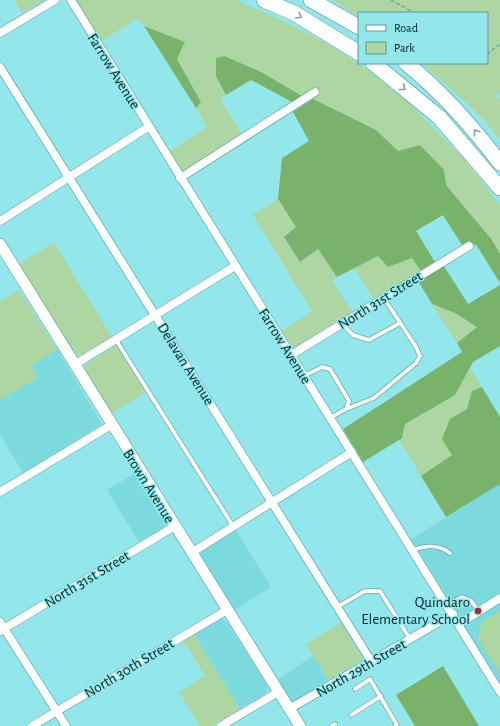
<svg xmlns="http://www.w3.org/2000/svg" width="500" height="726" font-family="'Alegreya Sans',sans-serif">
<rect width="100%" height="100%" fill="#93e7ea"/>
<!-- built -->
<path fill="#7adade" d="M57,349L102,424L23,473L0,434V400L38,377L31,366Z
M134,474L165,524L164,527L139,542L107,490Z
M500,484V683L411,539Z
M235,528L271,587L235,610L201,558V554L202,551Z
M221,618L227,622L268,687L267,692L240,709L194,634Z
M313,656L329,680L294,701L291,700L278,679Z"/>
<!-- green -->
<path fill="#aed6a3" d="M14,0H44L22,13Z
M76,0H236L273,16L327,43L361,65L408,102L464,159L500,205V254L492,240L446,185L444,170L398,151L376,130L313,99L319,93L316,87L302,96L261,72L216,76L226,95L220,99L242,134L185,172H181L169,152L207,127L196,108L201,101L177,58L184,42L144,26L138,18L100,42Z
M333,0H500V92L496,95L500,99V139C477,110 449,87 421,63H487V13H359V17Z
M278,199L296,227L284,237L300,262L318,249L337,277L332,280L353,314L295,348L291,347L282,331L312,311L253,215Z
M54,242L112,337L81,356L75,354L19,264Z
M378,256L388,267L412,257L421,271L374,299L354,268Z
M19,290L57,349L31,366L38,377L0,400V301Z
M432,304L455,313L477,327L457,343Z
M116,345L146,392L112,413L86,372L85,365Z
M470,368L482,387L472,391L467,409L450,419L453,455L421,476L399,440L402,438L405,424L455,395Z
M500,611V674L478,639L481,623Z
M341,622L363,658L362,660L329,680L306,644Z
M194,634L240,709L212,726H200L179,692L205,676L183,640Z"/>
<!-- forest -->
<path fill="#79b26a" d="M144,26L185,42L177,59L201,102L196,108Z
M224,56L261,72L302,96L292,102L251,80L226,95L216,76V58Z
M313,99L376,130L398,151L420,145L444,170L446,185L492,240L500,254V283L477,246L470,241L462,245L443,215L416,231L435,262L421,271L412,258L388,267L378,256L337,277L318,249L300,262L284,237L296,227L278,199L282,158L309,141L293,112Z
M444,266L468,304L500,285V346L473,362L455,395L405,424L402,438L363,462L343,429L462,352L457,343L477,327L455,313L432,304L418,281Z
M482,387L500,417V484L446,517L421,476L452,455L442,439L450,419L467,409L472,391Z
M443,666L479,726H415L396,695Z"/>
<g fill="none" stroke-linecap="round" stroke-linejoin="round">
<!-- service casing -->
<g stroke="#3c9295" stroke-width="5">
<path id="service" d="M342,324L353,335L369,340L400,323
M116,340L233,526
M304,376L322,367L330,369L349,401L346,409L330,418
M346,409L374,398L416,363L420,356L416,347L384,298
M413,550C426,545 438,544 450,553
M447,605L462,597L471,601L479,611
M337,607L365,591H380L410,639
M355,689L370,679L397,725L395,726
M351,715L381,696
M332,726L335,724"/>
</g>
<!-- minor casing -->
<g stroke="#3c9295" stroke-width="9">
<path id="minor" d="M71,0L500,692
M0,33L55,0
M0,67L371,661
M180,178L315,92
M0,221L148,127
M291,355L469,246
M74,365L235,266
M0,492L111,425
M191,553L352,452
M0,622L66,726
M459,624L500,598
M0,631L175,526
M289,709L453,614
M32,726L227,610
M221,726L278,692"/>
</g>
<!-- secondary casing -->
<g stroke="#3c9295" stroke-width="12">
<path id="secondary" d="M0,244L300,726"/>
</g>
<!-- motorway casing -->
<g stroke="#3c9295" stroke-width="16">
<path id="motorway" d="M264,0L294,13L359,53
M311,0L359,27
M373,63L439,117L500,188
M406,63C442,92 472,126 500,163"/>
</g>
<!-- path -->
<path stroke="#64a9ab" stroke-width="1.5" stroke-dasharray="4 2" stroke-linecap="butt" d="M391,0L415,13
M487,54L500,44"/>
<!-- service -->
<use href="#service" stroke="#fff" stroke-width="4"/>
<!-- minor -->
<use href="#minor" stroke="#fff" stroke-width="8"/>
<!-- secondary -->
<use href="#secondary" stroke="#fff" stroke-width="11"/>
<!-- motorway -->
<use href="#motorway" stroke="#fff" stroke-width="15"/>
</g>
<!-- one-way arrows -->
<defs><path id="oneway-chevron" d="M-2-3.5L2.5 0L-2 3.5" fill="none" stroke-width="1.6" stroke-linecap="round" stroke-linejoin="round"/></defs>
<g stroke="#8c9d9e">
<use href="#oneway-chevron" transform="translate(299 16) rotate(31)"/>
<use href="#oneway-chevron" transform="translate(403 88) rotate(39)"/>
<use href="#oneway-chevron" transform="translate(476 132) rotate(-128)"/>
</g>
<!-- markers -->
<circle fill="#b42238" stroke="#93e7ea" stroke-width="1.5" cx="478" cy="611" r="4"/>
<g text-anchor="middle" stroke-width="3" stroke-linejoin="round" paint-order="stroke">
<!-- street labels -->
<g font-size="15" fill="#002527" stroke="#93e7ea">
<text transform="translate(114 71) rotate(58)" y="5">Farrow Avenue</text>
<text transform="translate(380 300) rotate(-32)" y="5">North 31st Street</text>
<text transform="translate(285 346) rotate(58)" y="5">Farrow Avenue</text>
<text transform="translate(186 364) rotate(58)" y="5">Delavan Avenue</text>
<text transform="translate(149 486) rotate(58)" y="5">Brown Avenue</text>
<text transform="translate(87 579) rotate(-31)" y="5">North 31st Street</text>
<text transform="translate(129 668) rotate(-31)" y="5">North 30th Street</text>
<text transform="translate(361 668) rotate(-30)" y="5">North 29th Street</text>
</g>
<!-- poi labels -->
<g font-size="15" fill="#002527" stroke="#93e7ea" text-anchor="end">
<text x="470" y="607">Quindaro<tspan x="470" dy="17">Elementary School</tspan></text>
</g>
</g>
<!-- legend -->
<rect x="358" y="12" width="130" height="52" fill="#93e7ea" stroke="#58999c"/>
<rect x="366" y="25" width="20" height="6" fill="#ffffff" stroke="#58999c"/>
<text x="394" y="32" font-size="12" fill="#002527">Road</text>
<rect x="366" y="42" width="20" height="12" fill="#aed6a3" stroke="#58999c"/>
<text x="394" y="52" font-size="12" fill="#002527">Park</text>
</svg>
